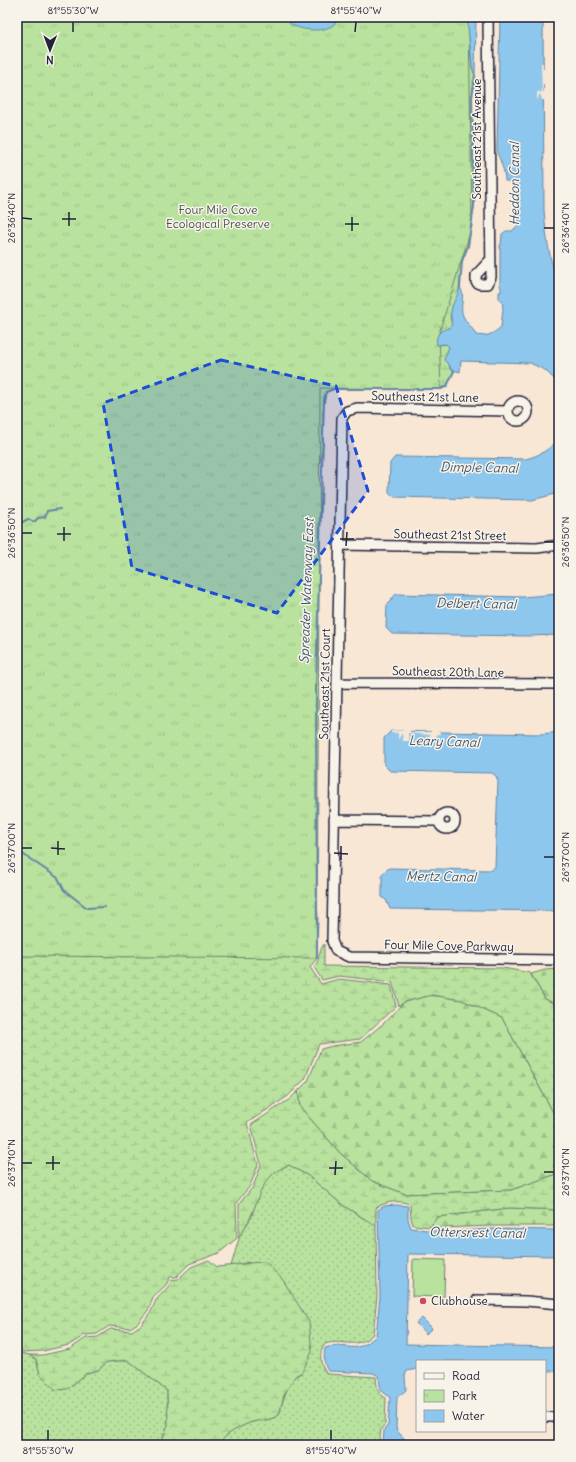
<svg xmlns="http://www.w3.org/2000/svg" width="576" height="1462" font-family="Delius,sans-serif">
<defs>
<pattern id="grass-dots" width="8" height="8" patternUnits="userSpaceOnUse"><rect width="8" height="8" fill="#b8e29e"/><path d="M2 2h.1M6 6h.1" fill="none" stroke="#9ec289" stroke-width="1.8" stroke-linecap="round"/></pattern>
<pattern id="forest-firs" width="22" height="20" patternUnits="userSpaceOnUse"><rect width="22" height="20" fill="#b8e29e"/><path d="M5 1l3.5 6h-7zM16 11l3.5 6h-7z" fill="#9ec289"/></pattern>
<pattern id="wetland-marsh" width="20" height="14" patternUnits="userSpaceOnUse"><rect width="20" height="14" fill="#b8e29e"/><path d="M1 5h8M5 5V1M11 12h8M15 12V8" fill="none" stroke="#9ec289"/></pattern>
<pattern id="park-tufts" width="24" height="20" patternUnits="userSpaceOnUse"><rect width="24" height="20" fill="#b8e29e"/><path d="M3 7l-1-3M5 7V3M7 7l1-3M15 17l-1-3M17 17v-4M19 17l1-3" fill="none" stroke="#9ec289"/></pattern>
</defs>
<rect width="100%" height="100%" fill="#f8e7d5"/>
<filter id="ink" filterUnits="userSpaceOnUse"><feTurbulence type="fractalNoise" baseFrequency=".025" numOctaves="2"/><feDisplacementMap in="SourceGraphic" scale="8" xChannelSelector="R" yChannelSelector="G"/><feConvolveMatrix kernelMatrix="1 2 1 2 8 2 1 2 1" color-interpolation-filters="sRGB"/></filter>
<g filter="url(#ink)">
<!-- grass -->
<path fill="url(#grass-dots)" stroke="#6d826c" d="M289,1165L307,1175L344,1206L376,1226L377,1296L373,1334C356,1351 344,1338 325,1344C318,1353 320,1366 327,1374L376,1377C377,1388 377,1393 386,1398L385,1424L381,1429L379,1445H219C223,1434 241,1426 252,1422C262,1419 267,1422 279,1415C283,1400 287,1381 302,1372L249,1262L231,1266L240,1235L251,1218L261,1187L276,1170Z
M17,1352L29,1355L36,1359L40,1374L67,1389L87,1373L98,1370L107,1362L128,1360L167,1391L168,1425L160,1445L17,1444Z"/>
<!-- forest -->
<path fill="url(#forest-firs)" stroke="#6d826c" d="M559,969V1006L545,999L531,974L545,970Z
M432,995L462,1000L502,1018L559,1123V1167L554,1175L511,1190L405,1194L372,1181L340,1153L300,1107L298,1091L308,1081L321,1049L332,1046L361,1042L384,1023L404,1002Z
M510,1208L559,1210V1226H491L442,1228L430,1227L437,1217Z"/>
<!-- wetland -->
<path fill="url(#wetland-marsh)" stroke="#6d826c" d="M17,17H284L468,26L472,67L475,76L472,97L474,206L468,246L462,261L458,298L454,303L450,317L452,324L441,345L446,344L449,347L447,353L450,369L454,371L447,386L441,389H334L326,392L323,413V445L318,474L316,886L318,917L317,958L310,967L321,984L339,979L391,985L396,1006L360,1039L319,1044L305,1079L288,1096L247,1123L258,1165L250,1186L236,1203L237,1238L219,1253L189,1264L176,1277H170L166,1285L153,1297L149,1309L138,1323L130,1328L109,1326L97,1334L85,1335L69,1345L43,1351L23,1352L17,1349Z
M324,944V966L503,968L530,973L545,999L559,1006V1123L502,1018L462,1000L432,995L404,1002L399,1006L392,982L339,976L322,980L314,967C321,958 318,952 324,944Z
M298,1091L300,1107L340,1153L372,1181L405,1194L511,1190L554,1175L559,1167V1210L510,1208L437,1217L430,1227L413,1225L411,1218L410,1204C399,1200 386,1201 376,1208V1226L344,1206L307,1175L289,1165C263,1175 261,1192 251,1216C248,1224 242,1230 239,1238V1204L253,1187L261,1165L251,1125L290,1099Z
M209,1260L217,1267C234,1266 249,1262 266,1262L283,1280L309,1322L312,1352L302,1372L295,1376L284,1395L279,1415C267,1422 262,1419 252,1422C241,1426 224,1434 219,1445H160L168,1425L167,1391L128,1360L107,1362L98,1370L87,1373L67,1389L56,1390L40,1374L36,1359L29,1355H43L70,1349L86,1338L98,1337L110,1329L132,1331L141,1325L151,1312L156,1300L168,1287L172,1280L178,1279L191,1267Z"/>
<!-- park -->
<path fill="url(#park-tufts)" stroke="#6d826c" d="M17,17H469L472,226L439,333L441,389L320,388L317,958L17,956Z"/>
<!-- garden -->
<path fill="#b8e29e" stroke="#6d826c" d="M413,1259L445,1260L444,1297L412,1296Z"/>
<!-- water -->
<path fill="#8ec7ed" stroke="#6385a6" d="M284,17H342C338,20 334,25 330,27C317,33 291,30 284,17Z
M467,17H476L475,76L472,67Z
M500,17H543L544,210C546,236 549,260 559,285V384L545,370L530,363L461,361L460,372L450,369V366L444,360L449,347L446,344L437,345C435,335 440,329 450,328C453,323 450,317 451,312C452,303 458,296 460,287C466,296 459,306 463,316C466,323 473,328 476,335C488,337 493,334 501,327L503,308L502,301L499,299V292H501V287L500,286V245H501L502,234L506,231H512L519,224L518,188L512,181H505C505,171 500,160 497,152Z
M559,439V493L532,500L394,497L389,492L390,463L395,457L526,459C540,455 549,450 559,439Z
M396,594L522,597L559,594V635L528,636L392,634L386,628L387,605Z
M391,731L541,734L559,732V911L390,909L386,900L382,897V874L389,868L491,870L495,867L498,781L496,776L492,773L390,771L384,765V738Z
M396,1205L408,1206V1219L411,1228L442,1232L491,1229L559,1230V1256L408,1254L406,1344L559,1347V1371H545V1361H417V1369L407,1371L405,1375L406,1390L397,1397L396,1427L397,1431L404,1438V1445H383L384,1430L388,1425L390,1399L389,1396C379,1391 380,1386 379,1376L373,1373L328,1371C323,1363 324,1357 325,1348C347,1341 354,1357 376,1336L380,1296L378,1210L384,1206Z
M422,1318L432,1328L426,1334L416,1323Z"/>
<!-- pier -->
<path fill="#f8e7d5" d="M541,63H543V69H545V84H543V88L545,100H542L540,93L537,101V92H542Z
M403,729L410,730V732H431V730H438L441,734H437L435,738L424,739L431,735L408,733L409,741H403L402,733L398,740V733H391V731H403Z"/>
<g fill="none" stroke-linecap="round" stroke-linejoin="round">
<!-- stream -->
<path stroke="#6385a6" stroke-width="2" d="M460,287L462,261L468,246L474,206L472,97L475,76
M17,525L28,519L34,522L38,518L45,517L47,511L60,509
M17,852L24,855L58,878L64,890L87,908L104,907
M317,958L316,684L324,400L326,392L334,389H441L447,386L454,371"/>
<!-- minor casing -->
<g stroke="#22223b" stroke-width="12">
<path id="minor" d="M488,17L491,277L488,284H479L476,282V275L489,261
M508 411a10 10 0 1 1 20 0a10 10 0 1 1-20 0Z
M508,411L357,408L347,411L342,418L332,941L336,951L349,957L559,960
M339,545L537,548L559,545
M337,683L559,684
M439 821a8 8 0 1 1 16 0a8 8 0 1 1-16 0Z
M334,820L439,821
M477,1300L526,1301L559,1304
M545,1417H559"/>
</g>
<!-- minor -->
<use href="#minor" stroke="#f7f3e8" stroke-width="9"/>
</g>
</g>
<!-- marked area -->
<path fill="#1d4ed8" fill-opacity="0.2" stroke="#1d4ed8" stroke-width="3" stroke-dasharray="8 5" stroke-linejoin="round" d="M221,360L336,386L368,491L277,613L132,568L103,403Z"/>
<!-- ticks -->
<path fill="none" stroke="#22223b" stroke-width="1.5" d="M73,32V22M355,32L356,22M22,218L32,219M62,219H76M345,224H359M69,226V212M544,228H554M352,231V217M22,533H32M57,534H71M340,539H354M64,541V527M544,542H554M346,546L347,532M22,848H32M51,848L65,849M334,853L348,854M58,855V841M544,857H554M341,860V846M22,1163H32M46,1163H60M329,1168H343M53,1170V1156M544,1172H554M335,1175L336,1161M48,1440V1430M331,1440V1430"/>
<!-- markers -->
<circle fill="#d1495b" stroke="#f7f3e8" stroke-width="1.5" cx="423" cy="1301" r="4"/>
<g text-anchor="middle" stroke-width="3" stroke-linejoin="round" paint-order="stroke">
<!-- street labels -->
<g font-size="12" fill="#22223b" stroke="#f7f3e8">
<text transform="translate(477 139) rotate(-90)" y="4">Southeast 21st Avenue</text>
<text transform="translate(425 397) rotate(1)" y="4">Southeast 21st Lane</text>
<text transform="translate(450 535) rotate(1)" y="4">Southeast 21st Street</text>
<text transform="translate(448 672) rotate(1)" y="4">Southeast 20th Lane</text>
<text transform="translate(325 684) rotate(-89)" y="4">Southeast 21st Court</text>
<text transform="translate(449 946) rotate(1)" y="4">Four Mile Cove Parkway</text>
</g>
<!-- park labels -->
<g font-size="12" fill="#485254" stroke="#f7f3e8">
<text x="218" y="214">Four Mile Cove<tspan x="218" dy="14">Ecological Preserve</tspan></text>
</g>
<!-- poi labels -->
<g font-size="12" fill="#22223b" stroke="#f7f3e8" text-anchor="start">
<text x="431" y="1305">Clubhouse</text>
</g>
<!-- water labels -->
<g font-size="13" font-style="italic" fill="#425470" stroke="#f7f3e8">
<text transform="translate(514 184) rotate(-90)" y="5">Heddon Canal</text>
<text transform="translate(479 467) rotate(1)" y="5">Dimple Canal</text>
<text transform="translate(306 591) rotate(-88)" y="5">Spreader Waterway East</text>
<text transform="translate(476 603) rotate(1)" y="5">Delbert Canal</text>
<text transform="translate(444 741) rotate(2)" y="5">Leary Canal</text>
<text transform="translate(441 876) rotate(1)" y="5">Mertz Canal</text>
<text transform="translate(477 1232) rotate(1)" y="5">Ottersrest Canal</text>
</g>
</g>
<!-- margin -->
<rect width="576" height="1462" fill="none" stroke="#f7f3e8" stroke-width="44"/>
<!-- legend -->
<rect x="416" y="1360" width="130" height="72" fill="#f7f3e8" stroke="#a29fa3"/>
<rect x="424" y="1373" width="20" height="6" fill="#f7f3e8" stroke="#a29fa3"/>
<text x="452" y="1380" font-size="12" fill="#22223b">Road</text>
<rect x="424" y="1390" width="20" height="12" fill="url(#park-tufts)" stroke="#a29fa3"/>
<text x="452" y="1400" font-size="12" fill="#22223b">Park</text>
<rect x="424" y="1410" width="20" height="12" fill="#8ec7ed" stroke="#a29fa3"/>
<text x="452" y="1420" font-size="12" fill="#22223b">Water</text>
<!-- north arrow -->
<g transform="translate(50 50) rotate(181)" stroke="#f7f3e8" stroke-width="3" paint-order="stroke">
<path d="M0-3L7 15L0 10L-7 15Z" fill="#22223b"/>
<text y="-6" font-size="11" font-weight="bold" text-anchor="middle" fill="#22223b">N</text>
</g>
<rect x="22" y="22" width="532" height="1418" fill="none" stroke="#22223b" stroke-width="1.5"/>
<g font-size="10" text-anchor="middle" fill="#22223b">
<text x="73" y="14">81°55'30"W</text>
<text x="356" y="14">81°55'40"W</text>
<text transform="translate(11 218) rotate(-90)" y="4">26°36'40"N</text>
<text transform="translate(565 228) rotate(-90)" y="4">26°36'40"N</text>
<text transform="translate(11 533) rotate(-90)" y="4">26°36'50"N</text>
<text transform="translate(565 542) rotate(-90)" y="4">26°36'50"N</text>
<text transform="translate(11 848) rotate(-90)" y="4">26°37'00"N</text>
<text transform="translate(565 857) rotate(-90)" y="4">26°37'00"N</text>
<text transform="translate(11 1163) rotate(-90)" y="4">26°37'10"N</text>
<text transform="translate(565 1172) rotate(-90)" y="4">26°37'10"N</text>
<text x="48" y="1454">81°55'30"W</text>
<text x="331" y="1454">81°55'40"W</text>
</g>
</svg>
